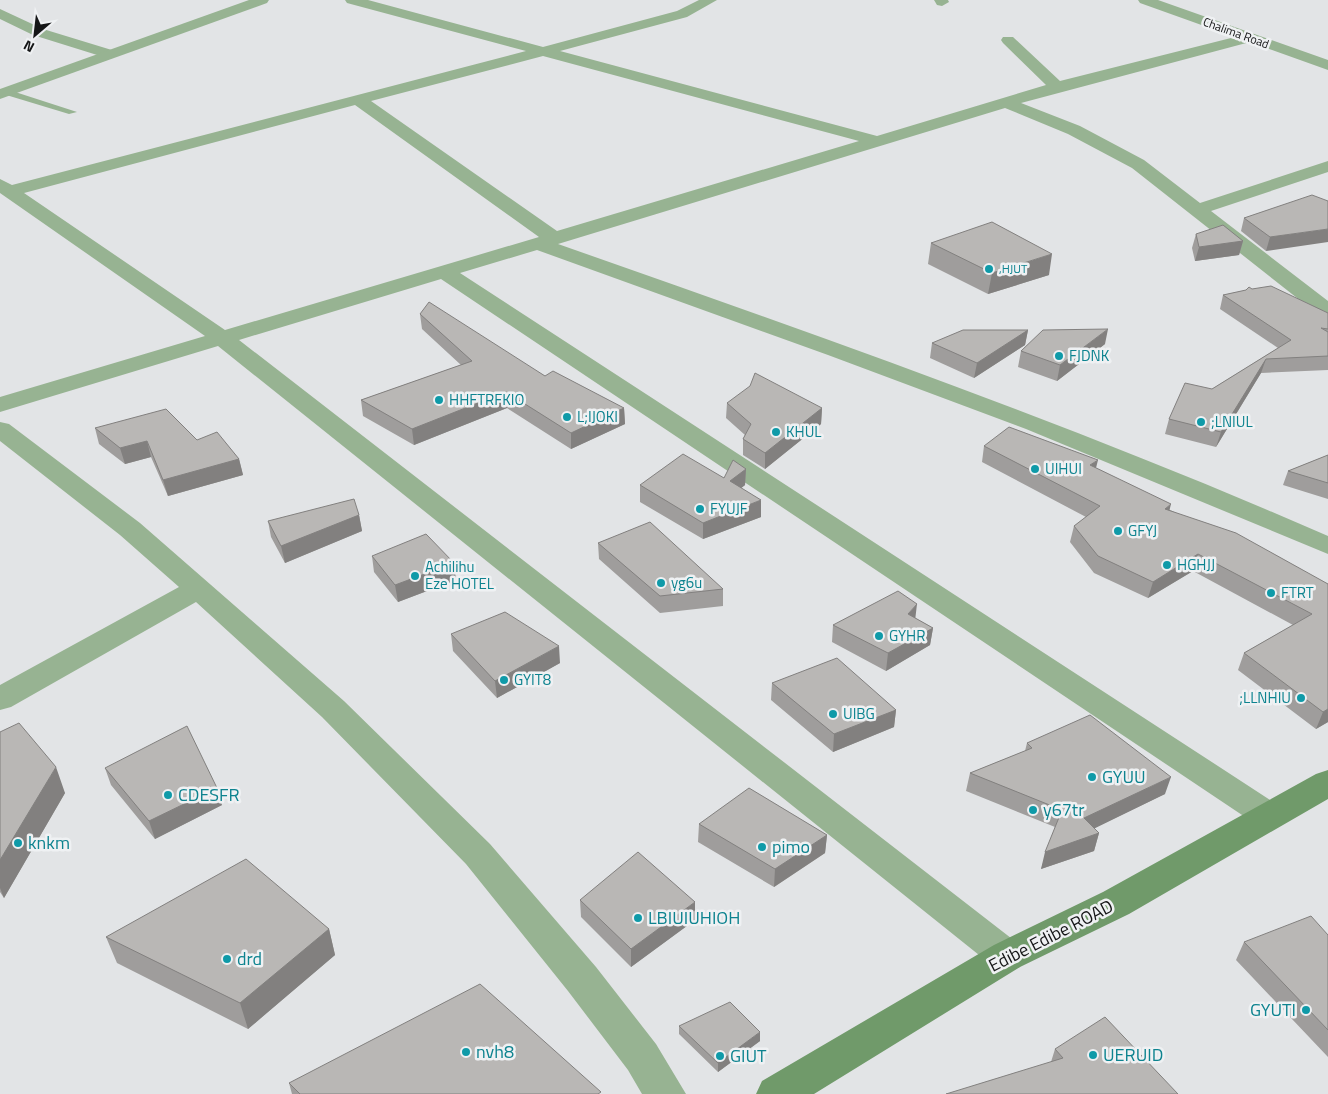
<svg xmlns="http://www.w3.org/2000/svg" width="1328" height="1094" font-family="'Titillium Web',sans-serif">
<rect width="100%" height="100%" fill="#e2e4e6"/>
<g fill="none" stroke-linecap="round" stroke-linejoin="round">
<!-- service -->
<path fill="#97b392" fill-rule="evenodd" d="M3,90H9L77,112L69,114L3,94Z"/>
<!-- minor -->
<path fill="#97b392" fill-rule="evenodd" d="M345,0H368L543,47L677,11L699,0H717L687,17L560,51L877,136L1046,85L1003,43L1001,40L1003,37H1013L1060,81L1235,37L1140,3L1138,0H1158L1328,60V70L1250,42L1021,103L1080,126L1144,160L1200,203L1328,161V172L1211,211L1328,301V317L1320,316L1132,168L1068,134L1005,108L558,244C817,335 1076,426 1328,536V554L1026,429L828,355L537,250L460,273L1281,807L1286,816L1281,825L1269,829L1257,825L441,279L239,340L1020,945L1026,956L1020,967L1007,972L994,967L218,346L0,412V397L205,336L0,193V179L12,185L526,51L347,3ZM543,56L859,141L557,231L371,101ZM355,105L539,237L225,330L24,193Z
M934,0H948L949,2L942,6L937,5Z
M0,9L43,29L115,51L118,54L110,59L33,35L0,19Z
M0,422L9,424L140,523L344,701L490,844L596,967L656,1044L686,1094H642L628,1070L568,991L466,864L322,717L196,602L11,707L0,710V685L179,587L120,535L0,441Z"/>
<!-- tertiary -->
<path fill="#97b392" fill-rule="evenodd" d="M249,0H269L267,3L0,99V89Z"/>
<!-- secondary -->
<path fill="#709a6a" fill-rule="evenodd" d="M1328,770V799L1129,914L1020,967L814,1094H756L762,1081L994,945L1103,892L1316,774Z"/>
</g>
<!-- wall -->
<path fill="#9f9d9c" d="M1328,201L1266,251L1241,231L1244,218Z
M1196,234L1243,241L1239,255L1195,261L1192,248Z
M931,243L1049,275L988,294L928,264Z
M1252,289L1328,313V370L1261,373L1216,447L1165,434L1169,419L1212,389L1278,348L1220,309L1223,295Z
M420,314L545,376L624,408L625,424L571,449L507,408L414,445L363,416L361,400L461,365L422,329Z
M1028,330L1025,345L974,378L930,358L932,343Z
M1105,344L1057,381L1018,367L1021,351Z
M727,403L822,408L821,424L765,469L743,455V439L745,435L726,418Z
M95,428L197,440L239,459L243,475L168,496L151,457L125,464L99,444Z
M984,446L1096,468L1170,510L1328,584V722L1316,729L1238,670L1244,653L1293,625L1193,571L1148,598L1094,573L1070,542L1074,526L1086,517L982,462Z
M1328,455V499L1283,485L1288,471Z
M746,469L745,485L741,488L761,517L703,539L640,502V485L724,478Z
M359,515L362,531L285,563L271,537L268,521Z
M598,543L723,589V606L660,613L599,559Z
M372,556L456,580L398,602L374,572Z
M915,618L933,628L930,645L886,671L832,642L833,625Z
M451,634L560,663L497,698L453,651Z
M772,683L896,710L894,727L833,752L771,700Z
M0,732L65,793L4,898L0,892Z
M1027,743L1165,794L1094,828L1099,833L1094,851L1041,869L1055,827L966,791L970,773L1025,751Z
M105,768L222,805L155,839L111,785Z
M699,824L827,835L825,853L774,887L698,842Z
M580,900L695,920L631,967L581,917Z
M329,929L335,955L248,1029L117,963L106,937Z
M1328,935V1057L1236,960L1244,942Z
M679,1026L760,1041L718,1072L679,1034Z
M1055,1049L1178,1094L1051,1062Z
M289,1083L601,1094H292Z"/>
<!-- shaded-wall -->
<path fill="#82807f" d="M1328,229V242L1266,251L1270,237Z
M1243,241L1239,255L1195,261L1199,247Z
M1052,254L1049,275L988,294L992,273Z
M1108,329L1105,344L1057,381L1060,365Z
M1028,330L1025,345L974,378L977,363Z
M1266,359L1261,373L1216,447L1221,432Z
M506,392L507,408L414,445L412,429Z
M624,408L625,424L571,449V433Z
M822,408L821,424L765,469V453Z
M147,441L151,457L125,464L120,448Z
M239,459L243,475L168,496L163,480Z
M1098,460L1094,476L1090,465Z
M746,469L745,485L729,498L730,481Z
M761,500V517L703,539V523Z
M1171,504L1167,520L1165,509Z
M359,515L362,531L285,563L281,546Z
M1198,554L1193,571L1148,598L1153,582Z
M454,563L456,580L398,602L395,585Z
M917,604L915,621L908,614Z
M933,628L930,645L886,671L888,653Z
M559,646L560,663L497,698L495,681Z
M1328,709V722L1316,729L1323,712Z
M896,710L894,727L833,752L834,734Z
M56,767L65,793L4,898L0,888V860Z
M1171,777L1165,794L1079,836L1084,818Z
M217,788L222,805L155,839L149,821Z
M1099,833L1094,851L1041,869L1045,852Z
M827,835L825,853L774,887L775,869Z
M695,902V920L631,967V949Z
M329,929L335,955L248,1029L240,1003Z
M760,1032V1041L718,1072V1063Z"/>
<!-- building -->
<path fill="#b9b7b5" stroke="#82807f" d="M1312,195L1328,201V229L1270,237L1244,218Z
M992,222L1052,254L992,273L931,243Z
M1223,225L1243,241L1199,247L1196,234Z
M1271,286L1328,313V329L1321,328L1328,332V356L1266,359L1221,432L1169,419L1185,383L1212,389L1291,340L1223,295L1246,290L1249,287L1252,289Z
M429,302L545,376L553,371L624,408L571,433L506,392L412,429L361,400L472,361L420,314Z
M1108,329L1060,365L1021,351L1043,330Z
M963,330H1028L977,363L932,343Z
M755,373L822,408L765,453L743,439L751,424L727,403L750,386Z
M166,409L197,440L217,432L239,459L163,480L147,441L120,448L95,428Z
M1009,427L1098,460L1090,465L1171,504L1165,509L1236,533L1328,584V709L1323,712L1244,653L1312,614L1198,554L1153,582L1098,556L1074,526L1100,506L984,446Z
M683,454L724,478L733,460L746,469L730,481L761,500L703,523L640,485Z
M1328,455V483L1288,471Z
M354,499L359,515L281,546L268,521Z
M650,522L723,589L660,596L598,543Z
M426,534L454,563L395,585L372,556Z
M898,591L917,604L908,614L933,628L888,653L833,625Z
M505,612L559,646L495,681L451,634Z
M837,658L896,710L834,734L772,683Z
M1090,715L1171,777L1084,818L1099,833L1045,852L1062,810L970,773L1032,748L1027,743Z
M19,723L56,767L0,860V732Z
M187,726L217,788L149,821L105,768Z
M749,788L827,835L775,869L699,824Z
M638,852L695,902L631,949L580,900Z
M246,859L329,929L240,1003L106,937Z
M1311,916L1328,935V1030L1244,942Z
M480,984L601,1092L598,1094H300L289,1083Z
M730,1002L760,1032L718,1063L679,1026Z
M1105,1017L1178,1094H946L1063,1058L1055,1049Z"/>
<!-- markers -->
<g fill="#0f9aa8" stroke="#eff1f3" stroke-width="2">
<circle cx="989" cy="269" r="5"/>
<circle cx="1059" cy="356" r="5"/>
<circle cx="439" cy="400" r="5"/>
<circle cx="567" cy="417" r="5"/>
<circle cx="1201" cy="422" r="5"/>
<circle cx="776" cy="432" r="5"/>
<circle cx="1035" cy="469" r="5"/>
<circle cx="700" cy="509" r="5"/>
<circle cx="1118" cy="531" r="5"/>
<circle cx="1167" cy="565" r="5"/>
<circle cx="415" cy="576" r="5"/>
<circle cx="661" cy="583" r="5"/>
<circle cx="1271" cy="593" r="5"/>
<circle cx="879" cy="636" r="5"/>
<circle cx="504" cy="680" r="5"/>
<circle cx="1301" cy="698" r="5"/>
<circle cx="833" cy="714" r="5"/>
<circle cx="1092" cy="777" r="5"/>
<circle cx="168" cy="795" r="5"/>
<circle cx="1033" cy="810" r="5"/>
<circle cx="18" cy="843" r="5"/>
<circle cx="762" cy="847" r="5"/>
<circle cx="638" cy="918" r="5"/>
<circle cx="227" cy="959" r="5"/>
<circle cx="1306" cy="1010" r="5"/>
<circle cx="466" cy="1052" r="5"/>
<circle cx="1093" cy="1055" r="5"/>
<circle cx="720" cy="1056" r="5"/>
</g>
<g text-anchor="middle" stroke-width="5" stroke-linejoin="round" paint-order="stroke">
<!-- far-street labels -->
<g font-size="12" fill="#151617" stroke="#eff1f3">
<text transform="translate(1236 33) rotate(20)" y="4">Chalima Road</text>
</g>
<!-- far-culture labels -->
<g font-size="12" fill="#0d838f" stroke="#eff1f3" text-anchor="start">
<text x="999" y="273">,HJUT</text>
</g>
<!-- culture labels -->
<g font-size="15" fill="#0d838f" stroke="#eff1f3" text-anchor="start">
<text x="1069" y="361">FJDNK</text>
<text x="449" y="405">HHFTRFKIO</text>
<text x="577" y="422">L;IJOKI</text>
<text x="1211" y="427">;LNIUL</text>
<text x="786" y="437">KHUL</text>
<text x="1045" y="474">UIHUI</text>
<text x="710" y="514">FYUJF</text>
<text x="1128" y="536">GFYJ</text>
<text x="1177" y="570">HGHJJ</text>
<text x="425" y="572">Achilihu<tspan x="425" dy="17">Eze HOTEL</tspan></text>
<text x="671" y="588">yg6u</text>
<text x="1281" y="598">FTRT</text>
<text x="889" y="641">GYHR</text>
<text x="514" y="685">GYIT8</text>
<text x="1291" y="703" text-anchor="end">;LLNHIU</text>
<text x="843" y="719">UIBG</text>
</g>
<!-- near-culture labels -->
<g font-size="18" fill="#0d838f" stroke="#eff1f3" text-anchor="start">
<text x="1102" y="783">GYUU</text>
<text x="178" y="801">CDESFR</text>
<text x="1043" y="816">y67tr</text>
<text x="28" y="849">knkm</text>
<text x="772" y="853">pimo</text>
<text x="648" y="924">LBIUIUHIOH</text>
<text x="237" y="965">drd</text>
<text x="1296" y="1016" text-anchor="end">GYUTI</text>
<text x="476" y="1058">nvh8</text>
<text x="1103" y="1061">UERUID</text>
<text x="730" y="1062">GIUT</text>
</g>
<!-- near-street labels -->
<g font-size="18" fill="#151617" stroke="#eff1f3">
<text transform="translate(1051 936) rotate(-27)" y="6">Edibe Edibe ROAD</text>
</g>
</g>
<!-- north arrow -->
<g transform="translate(35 35) rotate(208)" stroke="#eff1f3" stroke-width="4" paint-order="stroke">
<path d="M0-4L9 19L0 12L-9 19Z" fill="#151617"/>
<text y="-8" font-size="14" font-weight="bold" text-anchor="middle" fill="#151617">N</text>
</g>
</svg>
